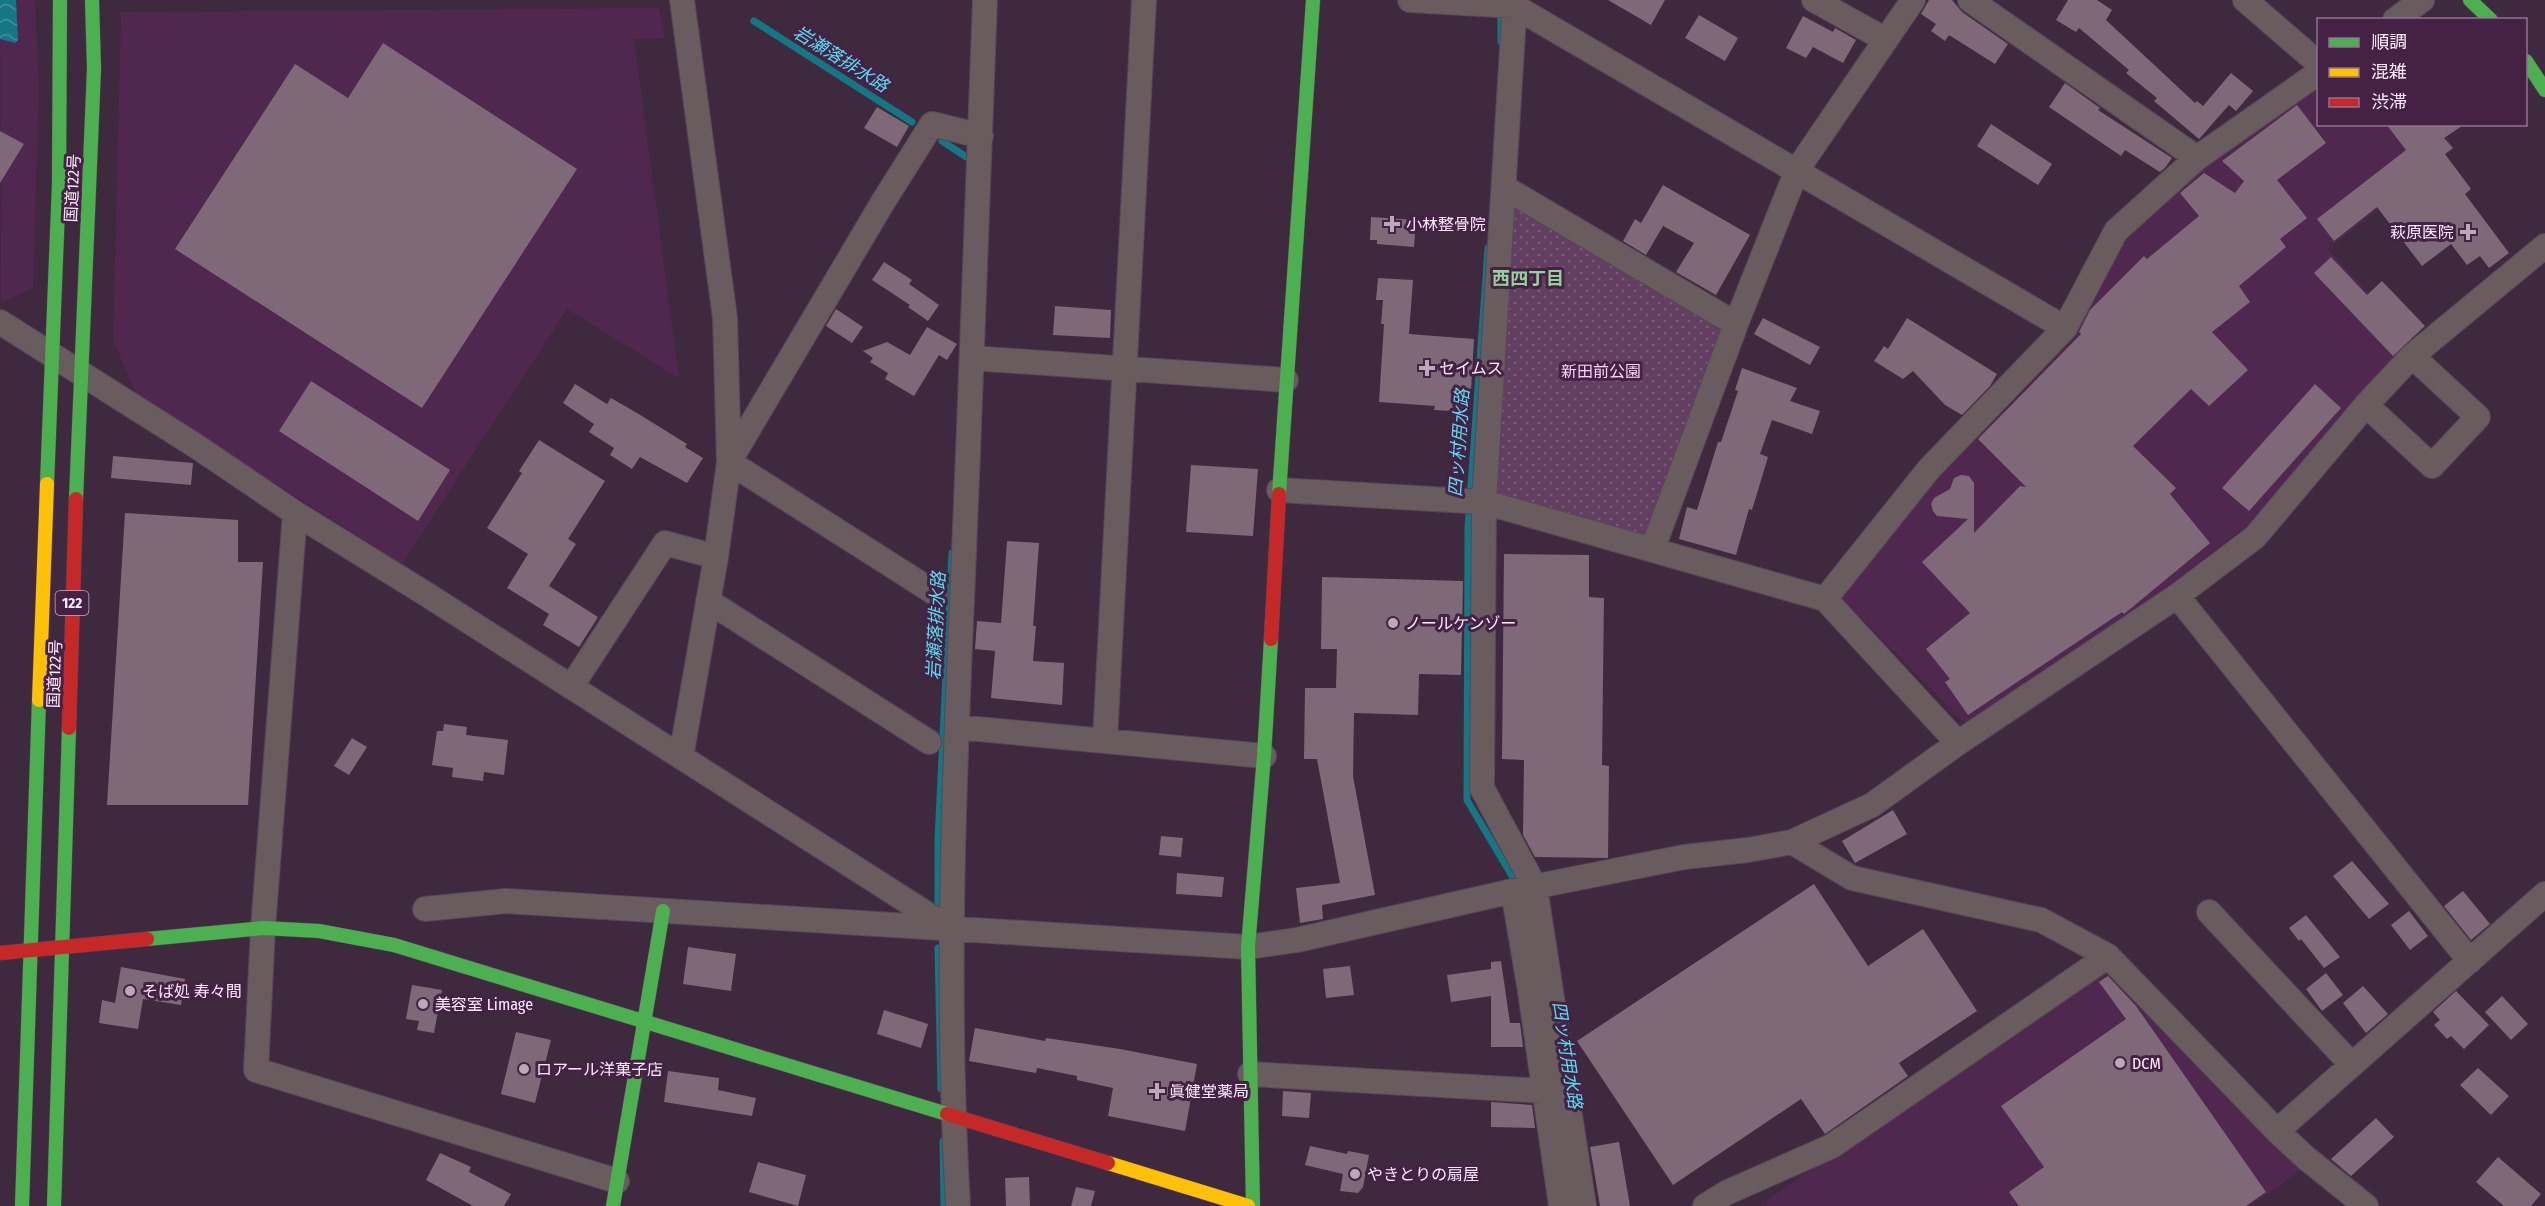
<svg xmlns="http://www.w3.org/2000/svg" width="2545" height="1206" font-family="'Fira Sans Condensed','Noto Sans JP',sans-serif">
<defs>
<pattern id="grass-dots" width="8" height="8" patternUnits="userSpaceOnUse" patternTransform="scale(1.5)"><rect width="8" height="8" fill="#623f61"/><path d="M2 2h.1M6 6h.1" fill="none" stroke="#795b79" stroke-width="1.8" stroke-linecap="round"/></pattern>
<pattern id="water-waves" width="16" height="10" patternUnits="userSpaceOnUse" patternTransform="scale(1.5)"><rect width="16" height="10" fill="#157684"/><path d="M0 5q4-4 8 0t8 0" fill="none" stroke="#44909c"/></pattern>
</defs>
<rect width="100%" height="100%" fill="#3e293e"/>
<!-- built -->
<path fill="#4f274f" d="M0,0H35L39,89L33,288L1,303Z
M659,8L665,38L634,39L679,378L567,309L402,564L136,395L113,340L121,12Z
M2318,86V124L2441,125L2454,149L2328,249L2414,342L2346,413L2250,523L2125,620L1966,724L1836,593L1932,471L2069,331L2121,234L2200,161Z
M2105,964L2305,1167L2251,1206H1759Z"/>
<!-- grass -->
<path fill="url(#grass-dots)" d="M1505,188L1736,324L1653,548L1484,502Z"/>
<!-- water -->
<path fill="url(#water-waves)" d="M0,0H16L18,40L15,43L0,39Z"/>
<g fill="none" stroke-linecap="round" stroke-linejoin="round">
<!-- stream -->
<path stroke="#157684" stroke-width="7" d="M754,21L912,122
M1501,42V9
M942,141L971,160V164
M1488,248L1468,528L1467,800L1512,876
M938,909V839L952,553
M938,948L941,1089
M943,1141L944,1206"/>
</g>
<!-- building -->
<path fill="#7f6979" d="M1608,0H1665L1651,25Z
M1929,0H1952L1962,12L2008,44L1995,64L1949,35L1945,41L1931,31L1936,24L1921,14Z
M2068,0H2097L2112,10L2106,20L2195,103L2197,101L2203,106L2231,73L2253,91L2236,111L2229,105L2199,139L2154,101L2157,98L2126,73L2129,70L2079,28L2076,32L2056,20Z
M1699,15L1738,38L1725,61L1685,38Z
M1803,16L1833,32L1835,28L1856,40L1843,63L1813,47L1806,58L1786,48Z
M383,43L577,169L422,408L175,249L295,64L348,98Z
M2065,83L2100,108L2098,110L2172,158L2165,168L2160,172L2125,150L2121,156L2049,107Z
M2297,105L2326,143L2277,180L2307,218L2280,239L2286,247L2239,286L2250,302L2212,332L2248,370L2209,406L2191,389L2133,446L2176,488L2170,494L2210,543L2124,614L2122,612L1968,715L1945,682L1950,679L1926,649L1970,613L1922,562L1968,519L1937,516L1933,511L1931,504L1934,498L1950,489L1954,478L1961,475L1969,476L1974,483V533L2020,486L2026,487L1978,439L2081,334L2079,332L2090,310L2144,256L2147,259L2199,216L2180,193L2204,173L2235,193L2244,181L2222,161Z
M877,107L909,126L897,147L864,128Z
M1991,124L2052,164L2038,185L1977,146Z
M2386,124H2465L2444,138L2453,148L2445,154L2471,189L2465,194L2509,253L2489,268L2480,256L2467,265L2451,244L2422,266L2377,207L2334,241L2317,219L2406,150Z
M0,131L24,144L0,183Z
M1663,185L1750,235L1716,295L1676,272L1694,243L1663,226L1646,255L1623,241L1635,219L1641,223Z
M1371,217L1416,220L1414,247L1377,244V240H1370Z
M2331,257L2367,295L2382,281L2425,326L2393,356L2314,273Z
M884,262L912,280L909,284L939,305L928,321L908,307L910,305L872,280Z
M1378,278L1413,280L1409,334L1474,339L1470,408H1452V411L1434,410L1435,406L1379,402L1384,324H1381L1383,300H1376Z
M1055,306L1111,310L1110,338L1053,335Z
M836,309L863,327L852,343L826,326Z
M1763,318L1820,347L1810,365L1754,334Z
M1907,318L1997,374L1990,386L1962,415L1945,405L1913,371L1903,379L1874,361L1884,346L1888,349Z
M927,327L957,344L947,360L939,355L914,396L885,379L888,373L870,362L873,358L863,351L887,342L910,355Z
M1742,368L1797,388L1790,401L1820,411L1812,434L1772,420L1760,454L1768,457L1752,510L1749,509L1736,555L1679,539L1687,507L1697,510L1718,442H1721L1738,391L1735,390Z
M311,381L450,470L418,521L279,431Z
M575,384L607,404L611,398L637,413L687,444L685,447L703,458L687,483L640,457L632,469L610,455L614,448L589,432L594,424L563,403Z
M2315,384L2341,408L2249,511L2222,488Z
M539,440L605,481L568,539L576,544L549,586L598,617L579,647L543,625L549,614L507,588L528,554L487,528L522,473L519,471Z
M113,456L193,463L191,485L111,478Z
M1191,465L1258,469L1253,536L1186,532Z
M125,513L238,520V562H263L248,805H107Z
M1007,541L1039,543L1033,626H1036L1033,661L1064,663L1062,705L991,698L995,651L975,649L977,621L1001,623Z
M1504,554L1589,555V597L1604,598L1602,765L1609,766L1608,858L1535,857L1523,835L1524,760L1502,759Z
M1322,577L1463,581L1461,675L1419,674L1418,715L1354,713L1353,776L1375,895L1322,905L1323,919L1300,923L1296,888L1340,883L1317,759H1304L1305,688H1336L1337,649H1321Z
M444,724L467,727L466,735L508,740L504,775L484,772L483,781L452,777L453,768L432,765L437,731H443Z
M352,738L367,747L349,775L334,766Z
M1893,810L1907,834L1855,863L1842,841Z
M1161,836L1183,838L1181,857L1159,855Z
M2352,861L2389,904L2369,919L2333,876Z
M1177,873L1224,877L1222,897L1176,894Z
M1814,884L1868,966L1923,929L1977,1011L1899,1063L1908,1076L1825,1134L1801,1099L1673,1185L1577,1041Z
M2463,891L2490,924L2471,940L2444,906Z
M2409,911L2428,936L2410,950L2391,925Z
M2306,915L2340,957L2324,968L2301,939L2299,941L2289,928Z
M688,947L736,954L731,991L683,984Z
M1501,961L1510,1023H1520L1523,1047H1491V996L1451,1002L1447,975L1491,969V962Z
M1350,966L1354,995L1326,998L1323,969Z
M121,967L185,979L181,1005L143,999L138,1029L99,1023L102,1000L115,1003Z
M2326,973L2343,995L2322,1011L2306,989Z
M2108,976L2136,1006L2266,1192L2246,1206H2019L2009,1192L2044,1167L2001,1106L2126,1019L2099,982Z
M412,985L442,990L434,1033L417,1030L419,1021L406,1019Z
M2363,986L2388,1014L2366,1033L2343,1003Z
M2456,991L2489,1025L2464,1049L2451,1036L2447,1039L2434,1025L2440,1020L2433,1012Z
M2502,996L2528,1024L2511,1040L2485,1012Z
M884,1010L928,1024L921,1048L877,1034Z
M975,1028L1045,1041L1046,1038L1120,1049L1197,1064L1185,1131L1108,1116L1113,1088L1077,1080V1076L1037,1068L1036,1073L969,1061Z
M516,1032L551,1040L535,1103L501,1094Z
M2478,1068L2509,1096L2491,1115L2460,1085Z
M668,1071L719,1078L718,1090L756,1098L752,1116L664,1102Z
M1283,1091L1311,1093L1309,1118L1282,1116Z
M1491,1102L1532,1105L1535,1128L1491,1127Z
M2376,1118L2394,1137L2351,1176L2331,1159Z
M1619,1142L1630,1206H1600L1590,1147Z
M1310,1146L1347,1154L1348,1151L1369,1155L1363,1187L1358,1193L1340,1191L1343,1174L1305,1165Z
M440,1153L471,1167L469,1172L511,1194L504,1206H473L426,1180Z
M2498,1157L2541,1194L2531,1206H2504L2476,1182Z
M758,1162L806,1175L798,1206L749,1192Z
M1029,1177L1030,1206H1006L1005,1178Z
M1076,1187L1095,1191L1091,1206H1071Z"/>
<g fill="none" stroke-linecap="round" stroke-linejoin="round">
<!-- street casing -->
<g stroke="#574657" stroke-width="26">
<path id="street" d="M1410,0L1514,6L2065,328
M1515,0L1484,502L1482,788L1535,887L1584,1206
M1814,0L1886,40
M1970,0L2197,158
M2245,0L2318,63
M2395,20L2422,0
M1505,188L1736,324
M0,322L196,446L295,513L426,594L949,928
M972,358L1286,380
M2366,405L2432,466L2478,417L2412,356
M729,462L883,202L932,124L981,136
M729,462L935,593
M1279,490L1484,502L1825,599L1958,743
M295,513L263,928L256,1070L617,1181
M1653,548L1736,324L1797,170L1913,0
M2177,596L2470,961
M1825,599L1929,469L2065,328L2116,231L2197,158L2318,73
M708,601L929,742
M571,687L665,543L716,557
M957,727L1264,756
M1105,740L1144,0
M681,757L716,557L729,462L725,318L682,0
M1792,842L1852,878L2041,920L2108,956L2277,1131L2306,1158L2366,1206
M1513,891L1530,991L1561,1206
M425,909L506,901L1248,947L1297,940L1513,891L1684,857L1748,850L1792,842L1872,805L1958,743L2177,596L2255,537L2366,405L2412,356L2545,246
M2209,912L2352,1065
M1250,1074L1544,1091
M2277,1131L2545,894
M958,1206C946,1004 953,802 962,600C970,400 979,200 985,0
M1705,1206L1726,1193L1832,1146L2108,956"/>
</g>
<!-- fast casing -->
<g stroke="#574657" stroke-width="15">
<path id="fast" d="M2470,0L2491,20
M2526,61L2545,90
M47,484L59,184L60,0
M1279,494L1313,0
M76,499L94,69L92,0
M147,939L263,928L319,931L394,945L947,1114
M22,1206L39,700
M54,1206L69,728
M613,1206L663,911
M1253,1206L1248,947L1264,756L1271,639"/>
</g>
<!-- slow casing -->
<g stroke="#574657" stroke-width="15">
<path id="slow" d="M39,700L47,484
M1108,1163L1248,1206"/>
</g>
<!-- jam casing -->
<g stroke="#574657" stroke-width="15">
<path id="jam" d="M1271,639L1279,494
M69,728L76,499
M0,953L147,939
M947,1114L1108,1163"/>
</g>
<!-- street -->
<use href="#street" stroke="#685c5e" stroke-width="24"/>
<!-- fast -->
<use href="#fast" stroke="#4caf50" stroke-width="14"/>
<!-- slow -->
<use href="#slow" stroke="#ffc107" stroke-width="14"/>
<!-- jam -->
<use href="#jam" stroke="#c62828" stroke-width="14"/>
</g>
<!-- markers -->
<g fill="#baa9b9" stroke="#462146" stroke-width="2">
<path d="M1389 215h6v6h6v6h-6v6h-6v-6h-6v-6h6z"/>
<path d="M2465 223h6v6h6v6h-6v6h-6v-6h-6v-6h6z"/>
<path d="M1424 359h6v6h6v6h-6v6h-6v-6h-6v-6h6z"/>
<circle cx="1393" cy="623" r="6"/>
<circle cx="130" cy="991" r="6"/>
<circle cx="423" cy="1004" r="6"/>
<circle cx="2120" cy="1063" r="6"/>
<circle cx="524" cy="1069" r="6"/>
<path d="M1154 1082h6v6h6v6h-6v6h-6v-6h-6v-6h6z"/>
<circle cx="1355" cy="1174" r="6"/>
</g>
<g text-anchor="middle" stroke-width="6" stroke-linejoin="round" paint-order="stroke">
<!-- shield labels -->
<rect fill="#462146" stroke="#c5b0c5" stroke-width="1.5" x="55.5" y="591" width="33" height="24" rx="4.5"/>
<g font-size="15" font-weight="bold" fill="#fceefb">
<text x="72" y="608">122</text>
</g>
<!-- street labels -->
<g font-size="16" fill="#fceefb" stroke="#462146">
<text transform="translate(72 188) rotate(-87)" y="6">国道122号</text>
<text transform="translate(54 674) rotate(-88)" y="6">国道122号</text>
</g>
<!-- poi labels -->
<g font-size="16" fill="#fceefb" stroke="#462146" text-anchor="start">
<text x="1406" y="230">小林整骨院</text>
<text x="2454" y="238" text-anchor="end">萩原医院</text>
<text x="1439" y="374">セイムス</text>
<text x="1405" y="629">ノールケンゾー</text>
<text x="142" y="997">そば処 寿々間</text>
<text x="435" y="1010">美容室 Limage</text>
<text x="2132" y="1069">DCM</text>
<text x="536" y="1075">ロアール洋菓子店</text>
<text x="1169" y="1097">眞健堂薬局</text>
<text x="1367" y="1180">やきとりの扇屋</text>
</g>
<!-- park labels -->
<g font-size="16" fill="#fbd0fa" stroke="#462146">
<text x="1601" y="377">新田前公園</text>
</g>
<!-- water labels -->
<g font-size="18" font-style="italic" fill="#55dff1" stroke="#462146">
<text transform="translate(841 59) rotate(32)" y="6">岩瀬落排水路</text>
<text transform="translate(1459 443) rotate(-86)" y="6">四ッ村用水路</text>
<text transform="translate(936 626) rotate(-87)" y="6">岩瀬落排水路</text>
<text transform="translate(1567 1055) rotate(81)" y="6">四ッ村用水路</text>
</g>
<!-- neighbourhood labels -->
<g font-size="18" font-weight="bold" fill="#94d29b" stroke="#462146">
<text x="1528" y="285">西四丁目</text>
</g>
</g>
<!-- legend -->
<rect x="2317" y="18" width="210" height="108" fill="#462146" stroke="#8f738e" stroke-width="1.5"/>
<rect x="2329" y="38" width="30" height="9" fill="#4caf50" stroke="#8f738e" stroke-width="1.5"/>
<text x="2371" y="48" font-size="18" fill="#fceefb">順調</text>
<rect x="2329" y="68" width="30" height="9" fill="#ffc107" stroke="#8f738e" stroke-width="1.5"/>
<text x="2371" y="78" font-size="18" fill="#fceefb">混雑</text>
<rect x="2329" y="98" width="30" height="9" fill="#c62828" stroke="#8f738e" stroke-width="1.5"/>
<text x="2371" y="108" font-size="18" fill="#fceefb">渋滞</text>
</svg>
